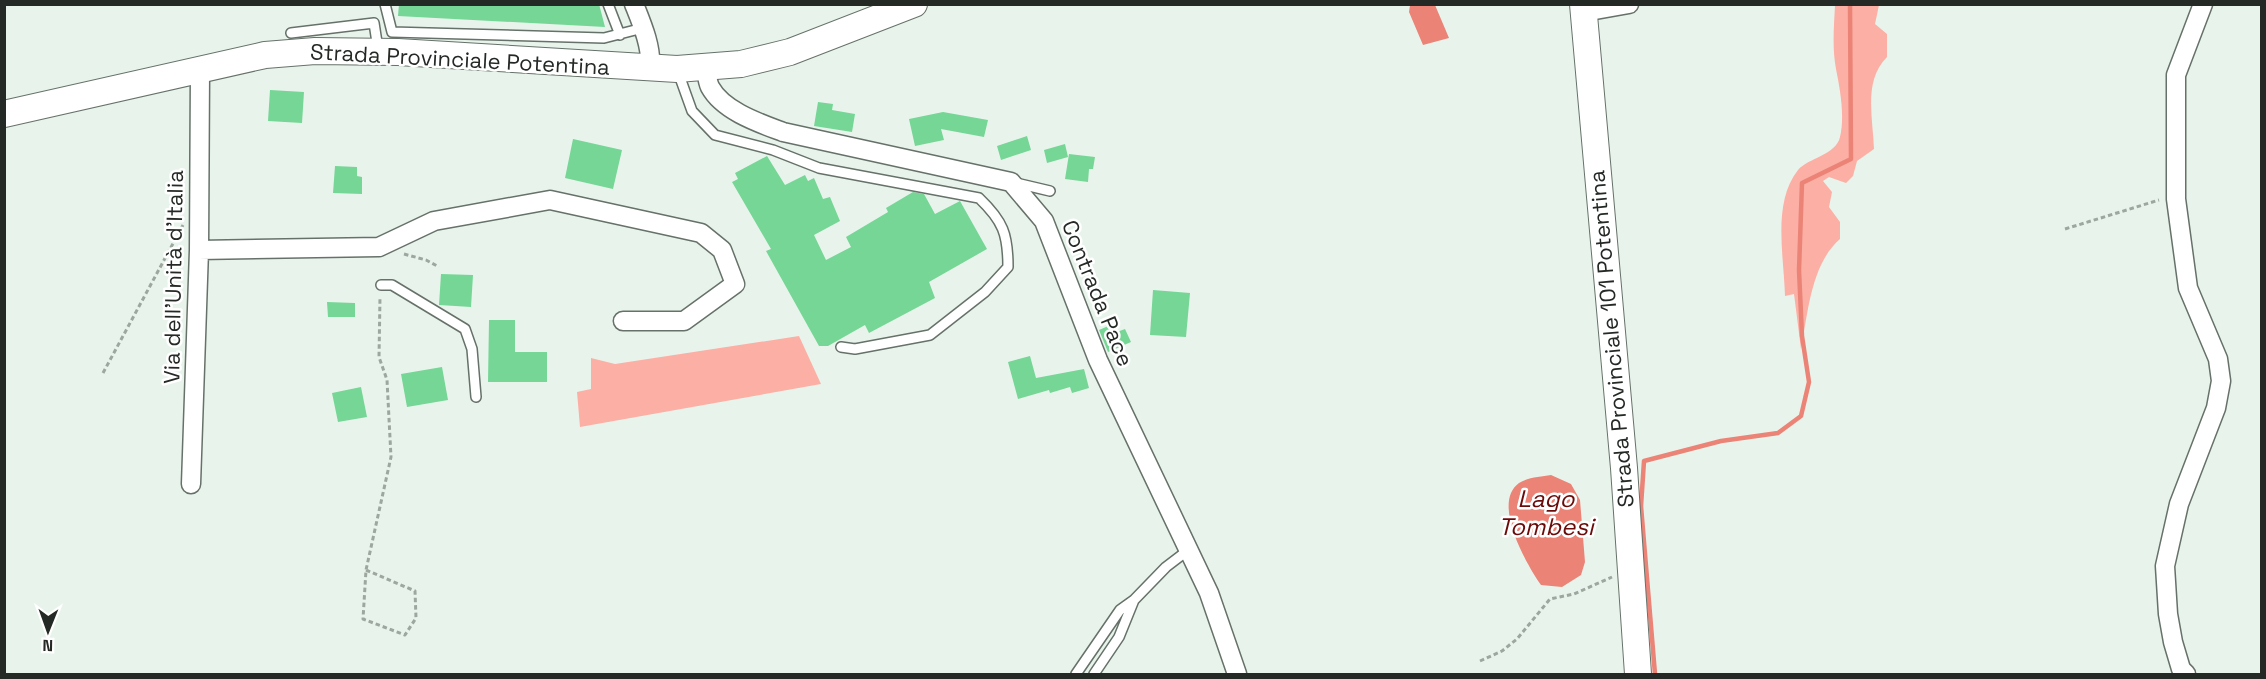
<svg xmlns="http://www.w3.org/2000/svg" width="2266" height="679" font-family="'Space Grotesk',sans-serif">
<rect width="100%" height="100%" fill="#e8f4eb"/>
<!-- green -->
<path fill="#fcafa5" d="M1835,5H1879L1875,24L1887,34V57C1863,81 1873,118 1874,149L1857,161L1853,176L1846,183L1829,177L1823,181L1832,192L1829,207L1840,222V239C1811,264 1808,313 1801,349L1794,294L1785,296C1784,256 1772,203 1798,170C1808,158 1836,155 1840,137C1845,116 1840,89 1836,69C1832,48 1834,26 1835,5Z
M799,336L821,384L580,427L577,392L591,389V358L615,364Z"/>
<!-- water -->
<path fill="#eb8377" d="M1410,5H1435L1449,38L1423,45L1409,12Z
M1551,475L1571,484L1580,500L1585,562L1581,575L1562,587L1541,585C1527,565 1491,503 1519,483C1528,477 1541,477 1551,475Z"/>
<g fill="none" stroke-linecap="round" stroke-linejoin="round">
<!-- stream -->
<path stroke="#eb8377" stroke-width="4.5" d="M1655,674L1641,506L1644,461L1721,441L1778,433L1801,416L1809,382L1802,336L1799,270L1802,183L1851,159L1850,4"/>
</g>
<!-- building -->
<path fill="#75d696" d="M399,4H599L605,27L398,16Z
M270,90L304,92L302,123L268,121Z
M818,102L833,104L832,110L855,114L852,132L814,126Z
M943,112L988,120L984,137L941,129L944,140L915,146L909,119Z
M1027,136L1031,150L1001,160L997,146Z
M573,139L622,150L613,189L565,178Z
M1065,144L1068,157L1047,163L1044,150Z
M1069,154L1095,157L1093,169H1089L1088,182L1065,179Z
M767,156L785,185L805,175L808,181L814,178L823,199L830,197L840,221L814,235L826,260L851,247L846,237L888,212L886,208L913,192L924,194L935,214L960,201L987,249L929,282L935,298L869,333L865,325L828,346H819L766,251L771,249L732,182L738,179L735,173Z
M335,166L357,167V176L362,177V194L333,193Z
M441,274L473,275L471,307L439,305Z
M1153,290L1190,293L1186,337L1150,335Z
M327,302L355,303V317H328Z
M489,320H515V352H547V382H488Z
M1113,324L1117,332L1125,329L1131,342L1108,352L1099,330Z
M1030,356L1036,378L1084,369L1089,388L1072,393L1070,387L1050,393L1049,390L1018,399L1008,362Z
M442,367L448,400L407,407L401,374Z
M361,387L367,417L338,422L332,393Z"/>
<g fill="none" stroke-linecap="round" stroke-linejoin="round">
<!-- lane casing -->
<g stroke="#667169" stroke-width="12">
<path id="lane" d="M385,4L392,32L604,38L643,28
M608,4L620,35
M291,33L374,23L378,49
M678,72L692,111L715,135L773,150L819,168L979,198C1003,221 1008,234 1008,267L985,292L930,335L855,349L841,347
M1016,183L1050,191
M381,285H392L465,329L472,349L476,397
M1076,674L1120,610L1134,600
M1094,674L1119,637L1134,600L1166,567L1187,551"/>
</g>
<!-- street casing -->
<g stroke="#667169" stroke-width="21">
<path id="street" d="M634,4C642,24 652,47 650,68
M1584,12L1629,4
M706,68C707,73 707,81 710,87C723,111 759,123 783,132L1011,182L1044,221L1098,360L1209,593L1237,674
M199,250L379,247L434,221L550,200L701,233L722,250L735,284L684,321H623
M191,484L199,250L200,70
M2186,674L2181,669L2173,642L2168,614L2165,566L2179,504L2216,408L2221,381L2218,359L2188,288L2176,199V75L2203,4"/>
</g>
<!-- secondary casing -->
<g stroke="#667169" stroke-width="28">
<path id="secondary" d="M1583,4L1624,468L1638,674
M4,114L265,55L315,51L398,52L677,69L741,64L790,52L914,4"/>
</g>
<!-- path -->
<path stroke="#9da69f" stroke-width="3" stroke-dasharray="4.5 3" stroke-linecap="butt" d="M2065,229L2159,200
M404,254L426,260L439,267
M103,373L183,225
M366,570L415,591L416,618L405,635L363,619L366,570L391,457L387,380L379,357L380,297
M1480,661L1502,651L1517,639L1550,599L1574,594L1612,577"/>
<!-- lane -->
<use href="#lane" stroke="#fff" stroke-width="9"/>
<!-- street -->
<use href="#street" stroke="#fff" stroke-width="18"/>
<!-- secondary -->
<use href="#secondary" stroke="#fff" stroke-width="26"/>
</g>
<g text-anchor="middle" stroke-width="5" stroke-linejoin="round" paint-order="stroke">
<!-- street labels -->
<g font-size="22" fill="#242925" stroke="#fff">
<text transform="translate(460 59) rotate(3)" y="8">Strada Provinciale Potentina</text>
<text transform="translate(173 277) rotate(-89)" y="8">Via dell'Unità d'Italia</text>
<text transform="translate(1098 293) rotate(68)" y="8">Contrada Pace</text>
<text transform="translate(1611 339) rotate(-95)" y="8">Strada Provinciale 101 Potentina</text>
</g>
<!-- water labels -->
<g font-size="24" font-style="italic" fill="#6a0b0a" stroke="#fff">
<text x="1546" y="507">Lago<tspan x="1546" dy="28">Tombesi</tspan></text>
</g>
</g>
<!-- border -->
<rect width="2266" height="679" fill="none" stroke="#242925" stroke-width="12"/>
<!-- north arrow -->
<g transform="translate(48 631) rotate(181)" stroke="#ffffff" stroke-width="4.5" paint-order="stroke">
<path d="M0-4.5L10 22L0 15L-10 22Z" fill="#242925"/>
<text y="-9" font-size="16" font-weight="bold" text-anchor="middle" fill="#242925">N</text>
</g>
</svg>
